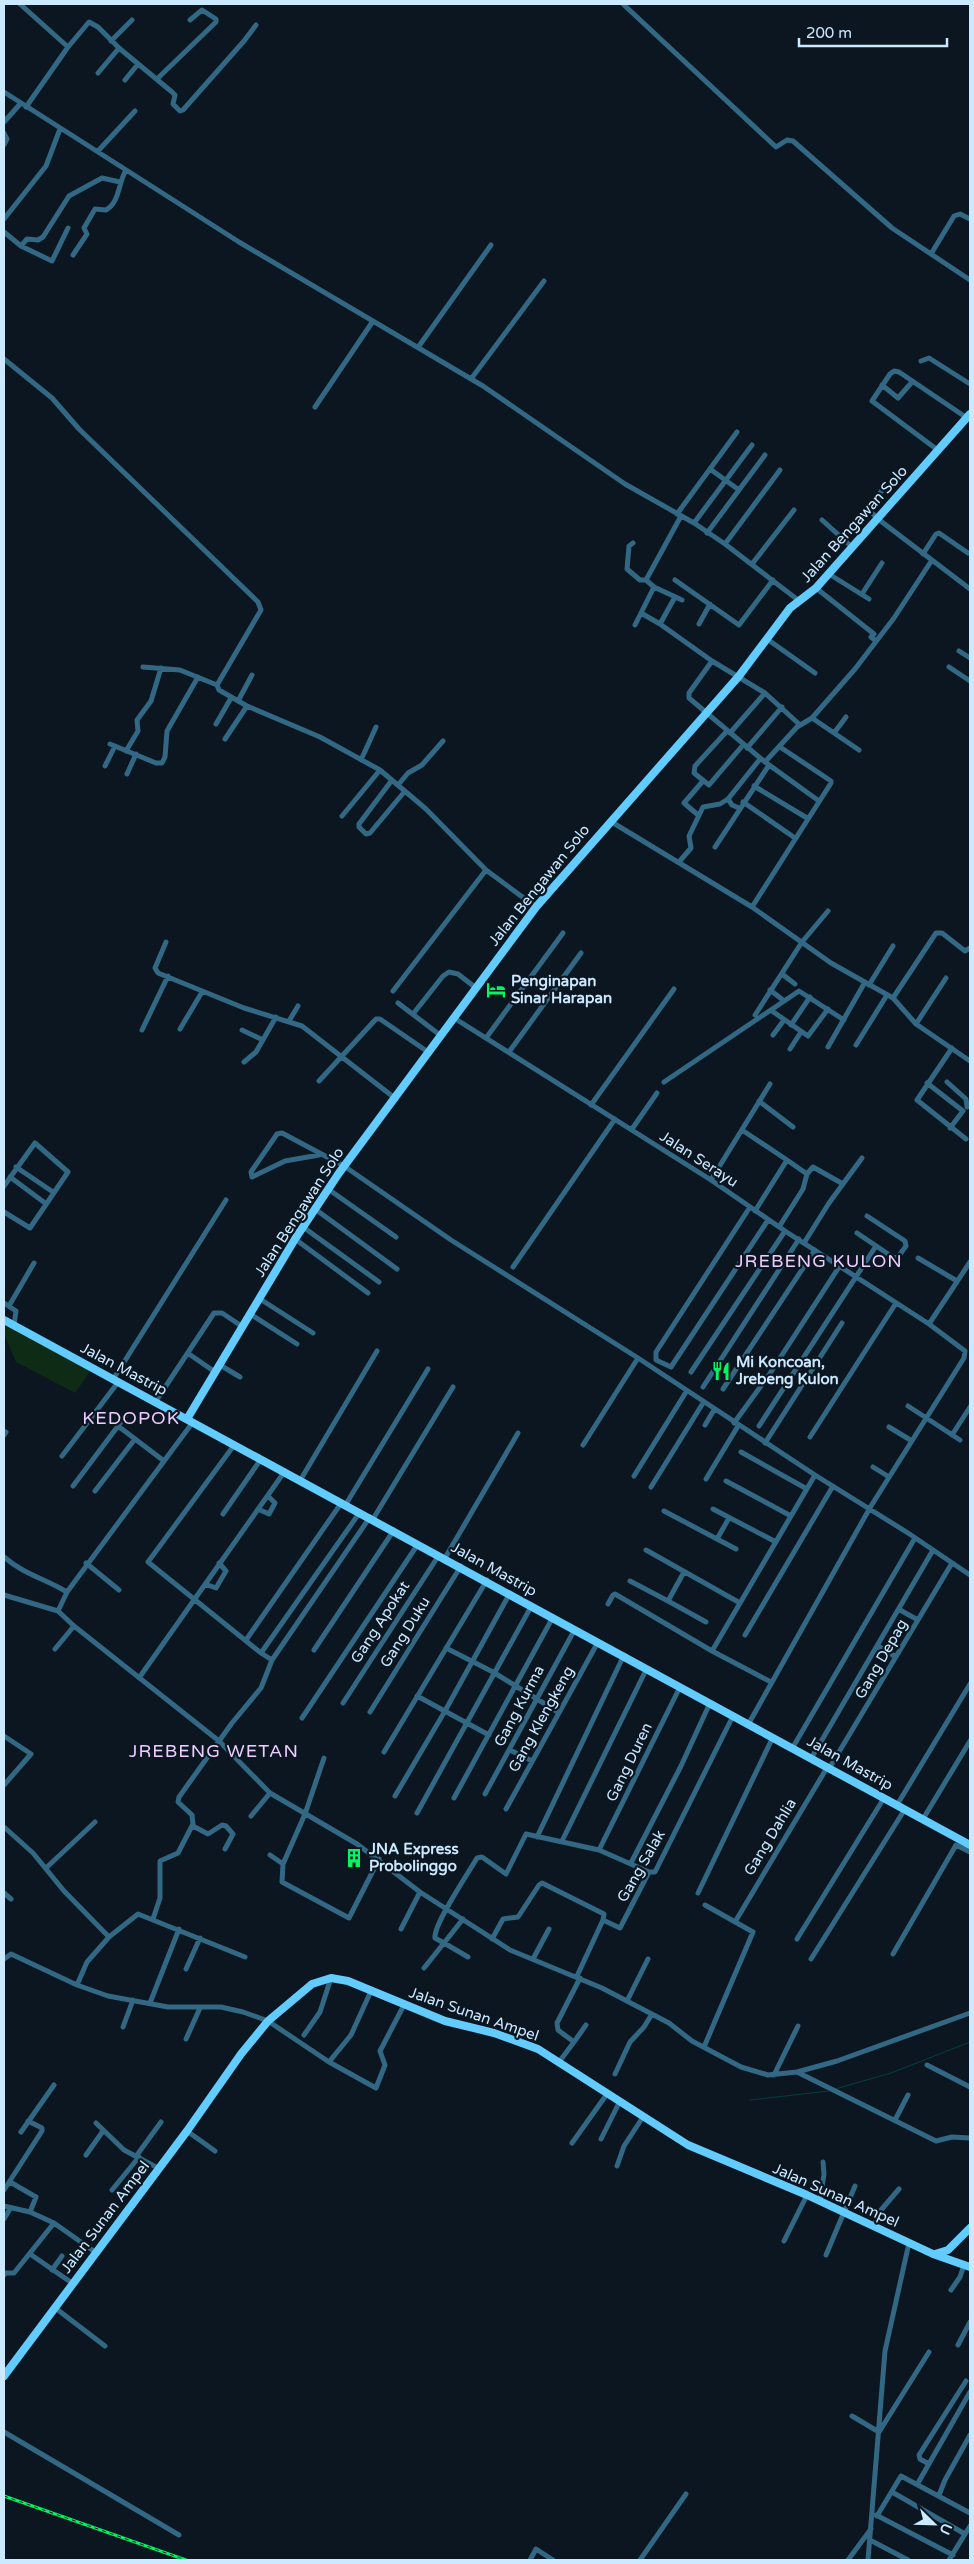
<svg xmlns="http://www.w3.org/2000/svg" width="974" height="2564" font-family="'Varela Round',sans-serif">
<rect width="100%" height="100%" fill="#0b1621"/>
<!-- green -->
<path fill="#0e2b15" d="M4,1323L91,1370L75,1393L16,1362L4,1333Z"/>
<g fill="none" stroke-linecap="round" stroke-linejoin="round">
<!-- stream -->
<path stroke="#053f3c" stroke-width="1" d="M835,2089L891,2073L970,2042
M750,2100L829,2091"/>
<!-- street -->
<path stroke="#326883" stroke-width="5" d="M20,4L68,47
M623,4L776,147L787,140L793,141L892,228L970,280
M111,41L132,20
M98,73L119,48
M157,79L216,22V19L202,10L190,20
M125,80L138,64
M4,92L239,242L483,386L625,484L694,523L725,544L798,600
M26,107L68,47L89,22L98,27L119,48L172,92L175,95L173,104L180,111L183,110L244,41L256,25
M4,122L21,103
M4,133L7,139L4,145
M98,151L135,111
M4,219L46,166L60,129
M4,232L21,246L52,261L68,228
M21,246L27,239L38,240L43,237L69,196L102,178L120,182
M931,254L954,216L960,214L970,219
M73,255L87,234L84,228L95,209L106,210C120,202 118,183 126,170
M419,346L491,245
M4,359L52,398L79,429L258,602L261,610L217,685L219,690L247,706L320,737L380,770L426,809L486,870L536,907
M921,361L929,358L970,384
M471,379L544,281
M882,385L898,398L912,382
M315,407L373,321
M939,451L872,401L890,374L894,371L899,372L967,418
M710,469L739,490
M886,485L868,509L878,519L970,589
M677,514L737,432
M681,516L646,580L654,587L682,600
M822,520L852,547
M694,523L752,445
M855,525L868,509
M707,533L765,455
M633,543L629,546L627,569L640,580H646
M725,544L780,470
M923,554L936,534L939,533L968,553
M752,564L794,510
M829,574L869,599
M675,580L739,625L773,580
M816,588L874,634L871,637L876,641
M862,594L882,563
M675,597L660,624L712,661L765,693L800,725
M641,613L660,624
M699,624L710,604
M635,625L654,587
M767,639L815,673
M959,651L970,658
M712,661L689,693V698L765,762L819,801
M143,667L180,670L217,685
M949,667L970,681
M238,701L252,675
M812,718L859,750
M216,724L231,698
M727,731L695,766L694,773L709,785L743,745
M730,733L765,693
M834,733L846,717
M225,739L247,706
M110,744L156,763H162L165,757L167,731L198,677
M747,748L782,707
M126,751L138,731L137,720L151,701L161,668
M361,760L376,727
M765,762L797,727L812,718L855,669L894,618L932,560
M105,766L115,746
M127,774L136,754
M392,780L359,824V827L366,834L370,833L405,791
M398,785L408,773L422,765L443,741
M754,786L807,818
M728,799L732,805L739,808
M743,802L795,838
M698,815L684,803L703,781
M342,816L380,770
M610,821L752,907L831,963L893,998L916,1024L970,1061
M715,847L769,765
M679,862L691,848L689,836L703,807L720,804L728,799L760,759
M752,907L831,783V781L780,747
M166,942L155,968L158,973L244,1008L302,1026L396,1099
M782,974L795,984
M869,985L893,946
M770,990L783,1000
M393,991L486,870
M893,998L936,933H942L965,951L970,948
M398,1003L440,1035
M772,1011L808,1036L828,1009
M413,1014L443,976L449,972L458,974L476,988
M755,1015L802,942L828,911
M454,1018L711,1180L785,1231L929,1324L965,1351L964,1358L871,1506L749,1723
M289,1021L298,1006
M916,1024L946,978
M791,1025L810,997
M180,1029L202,992
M142,1030L168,976
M242,1030L263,1040
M773,1035L784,1020
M486,1038L563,933
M856,1045L887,995
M828,1047L865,982
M952,1048L917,1100L966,1139
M790,1049L801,1032
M509,1052L581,953
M244,1062L256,1052L276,1017
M319,1081L376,1019H380L428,1052
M664,1082L799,991L844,1020
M947,1082L966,1099L967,1107
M927,1083L963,1111L950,1128
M759,1101L793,1127
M591,1105L674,989
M632,1129L657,1093
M742,1130L787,1160
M16,1167L53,1192
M807,1174L813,1167L843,1184
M10,1177L45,1203
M252,1177L251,1172L277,1134L282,1133L344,1166L451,1240L638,1358L815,1475
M252,1177L285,1161L319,1155
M711,1180L770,1084
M4,1186L35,1143L68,1172L30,1228L4,1212
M328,1189L396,1237
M750,1207L656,1352V1360L671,1367L768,1220
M315,1209L397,1269
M755,1211L787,1160L807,1174L803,1189L779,1227
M303,1227L379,1282
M857,1233L894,1258L898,1257L906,1246L905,1241L867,1216
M295,1239L368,1293
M804,1243L829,1203L862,1158
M918,1258L957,1281
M513,1267L615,1119
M260,1299L313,1333
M4,1303L16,1311L14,1325
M9,1306L34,1263
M250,1314L297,1344
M929,1324L970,1262
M189,1354L215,1372
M220,1365L240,1377
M691,1372L785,1231
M114,1378L226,1200
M703,1387L799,1239
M723,1389L815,1250
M156,1401L214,1313H222L243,1327
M908,1406L960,1440
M125,1417L118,1426L164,1461
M193,1422L67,1592L58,1611L74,1626L219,1741L270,1793L357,1844L420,1892L510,1950L602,1988L669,2023L692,2041L741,2067L768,2075L797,2072L936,2141L952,2137L970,2138
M734,1423L769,1375L839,1267
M705,1425L714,1410
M759,1426L876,1246
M889,1427L912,1441
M4,1435L6,1432
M952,1435L970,1407
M810,1437L896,1303
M765,1443L842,1323
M235,1444L148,1562L261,1653L272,1660
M583,1445L638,1358
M741,1452L807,1489
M62,1456L119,1381
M873,1467L889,1477
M634,1476L686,1392
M301,1479L377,1351
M706,1479L738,1426
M726,1481L791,1516
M73,1486L118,1426
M651,1487L703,1403
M95,1491L135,1439
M346,1504L428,1369
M258,1509L269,1514L275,1503L268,1496
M713,1509L776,1542
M664,1511L717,1539
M223,1514L261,1459
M729,1518L717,1539L736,1549
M373,1519L453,1387
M646,1550L740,1603
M4,1557C25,1575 44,1578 67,1592
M445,1558L518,1433
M86,1563L119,1590
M630,1581L668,1601L684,1572
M205,1584L216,1588L226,1571L219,1563
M4,1595L58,1611
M668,1601L706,1622
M608,1604L613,1595L615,1594L712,1651
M900,1610L918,1620
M745,1635L833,1486
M246,1640L342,1502
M878,1646L896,1657
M446,1648L493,1672L558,1712
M55,1649L74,1626
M314,1650L394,1530
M261,1653L360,1512
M139,1678L285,1471
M771,1682L712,1651L815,1475L908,1533L970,1575
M417,1696L489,1735
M343,1703L439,1555
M370,1712L461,1566
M302,1718L418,1544
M793,1747L915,1538
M510,1750L532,1761
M384,1752L487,1580
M812,1757L933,1550
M324,1758L305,1814L283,1864L282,1882L349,1918L379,1859
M830,1767L952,1563
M4,1785L31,1754L4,1736
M485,1794L575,1629
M395,1796L445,1711L510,1593
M454,1798L553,1617
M897,1805L970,1684
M506,1809L598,1642
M417,1813L532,1605
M251,1816L270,1793
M923,1819L970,1741
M193,1826L208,1834L222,1825L226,1826L233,1834L225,1849
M4,1827L33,1853L64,1891L109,1937L87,1962L77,1985
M537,1837L624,1655
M562,1841L647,1668
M599,1850L680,1687
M270,1855L283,1864
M631,1863L681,1766L710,1703
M46,1868L95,1822
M649,1872H655L733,1716
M4,1893L11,1899
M698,1893L773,1737
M153,1919L160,1898V1861L178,1853L193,1824L192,1815L178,1802L179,1797L232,1723L261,1688L272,1660L370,1517
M463,1919L444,1943L435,1938C433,1925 469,1872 477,1858L482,1857L506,1874L526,1834L599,1850L649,1872
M735,1922L828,1766
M401,1929L420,1892
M109,1937L138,1914L245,1957
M492,1939L503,1919L518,1917L539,1885L542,1883L604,1914L603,1920
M797,1939L884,1798
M893,1954L956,1845L970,1852
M4,1959L11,1954L77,1985L108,1996L168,2007H221L243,2012L268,2021L329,2062L376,2088L385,2065L380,2051L404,2005
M533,1959L549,1929
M811,1959L905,1809
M424,1968L444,1943L468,1957
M186,1969L200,1938
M577,1976L603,1920L620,1928L649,1872
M627,2001L648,1959
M150,2003L179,1929
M123,2027L133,2000
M304,2035L320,2012L331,1978
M186,2039L200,2008
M574,2042L586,2025
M704,2047L753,1932L705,1905
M329,2062L351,2035L371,1991
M559,2062L574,2042L558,2030L557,2023L580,1978
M927,2065L970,2087
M797,2072L837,2061L970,2013
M615,2074L630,2042L644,2027L652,2014
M774,2075L798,2026
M895,2120L908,2095
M96,2123L124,2150L158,2168
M187,2131L215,2151
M21,2132L54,2085
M601,2139L619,2103
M572,2143L607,2094
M86,2155L103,2131
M137,2155L161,2122
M617,2166L624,2146L643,2117
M10,2182L36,2197L30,2212
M4,2190L42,2131V2128L28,2121
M112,2190L139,2157
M820,2201L824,2174L823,2162
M4,2206L30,2212L54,2223L95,2252
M4,2219L10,2209
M874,2226L881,2210L899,2189
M784,2241L807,2195
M30,2254L72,2283
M826,2255L855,2186
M52,2270L62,2256
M4,2275L6,2273H14L54,2223
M951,2290L960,2277L964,2265
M54,2307L105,2346
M958,2345L970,2322
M852,2416L879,2432L929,2352
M4,2432L179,2535
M929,2464L920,2459L919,2455L966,2381
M918,2483L970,2392
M892,2492L965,2534
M939,2495L945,2480L970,2435
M876,2515L953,2555
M877,2516L901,2476L970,2513
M870,2540L908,2560
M530,2560L536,2549L553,2560
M640,2560L686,2494
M848,2560L871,2529
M868,2560L885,2351L909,2243
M949,2560L970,2526"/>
<!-- secondary -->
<path stroke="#62ccff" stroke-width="8" d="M4,1320L970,1845
M187,1419L295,1239L339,1173L536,907L739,676L790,608L816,588L970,414
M935,2254L948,2250L970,2228
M4,2376L187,2131L241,2054L268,2021L312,1984L331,1978L348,1981L445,2021L494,2033L538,2049L688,2145L807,2195L933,2254L970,2267"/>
<!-- rail casing -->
<g stroke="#00f662" stroke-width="3">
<path id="rail" d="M4,2496L186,2560"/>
</g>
<!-- rail -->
<use href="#rail" stroke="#0b1621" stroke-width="1" stroke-dasharray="4" stroke-linecap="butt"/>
</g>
<!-- icons -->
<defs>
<g id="hotel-bare" transform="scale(1.5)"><path d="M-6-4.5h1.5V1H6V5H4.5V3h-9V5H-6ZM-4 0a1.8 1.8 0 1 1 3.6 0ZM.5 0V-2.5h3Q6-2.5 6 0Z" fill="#00f662" stroke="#0b1621" stroke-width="2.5" paint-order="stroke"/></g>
<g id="restaurant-bare" transform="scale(1.5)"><path d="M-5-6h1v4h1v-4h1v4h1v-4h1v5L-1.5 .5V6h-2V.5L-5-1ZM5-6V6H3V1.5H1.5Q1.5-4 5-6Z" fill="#00f662" stroke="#0b1621" stroke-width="2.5" paint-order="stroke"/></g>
<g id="building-bare" transform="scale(1.5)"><path d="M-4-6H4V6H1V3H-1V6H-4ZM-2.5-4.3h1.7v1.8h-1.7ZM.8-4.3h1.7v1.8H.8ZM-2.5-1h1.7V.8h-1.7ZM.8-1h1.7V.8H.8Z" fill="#00f662" stroke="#0b1621" stroke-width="2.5" paint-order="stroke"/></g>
</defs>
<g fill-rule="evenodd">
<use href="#hotel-bare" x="496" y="990"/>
<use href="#restaurant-bare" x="721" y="1371"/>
<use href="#building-bare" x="354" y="1858"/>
</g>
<g text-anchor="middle" stroke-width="4.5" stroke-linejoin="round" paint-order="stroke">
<!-- street labels -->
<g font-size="15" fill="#cbe9ff" stroke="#0b1621">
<text transform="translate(854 524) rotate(-48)" y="5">Jalan Bengawan Solo</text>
<text transform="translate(539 885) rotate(-51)" y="5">Jalan Bengawan Solo</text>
<text transform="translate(699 1159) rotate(33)" y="5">Jalan Serayu</text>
<text transform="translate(299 1212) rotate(-57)" y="5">Jalan Bengawan Solo</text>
<text transform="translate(124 1369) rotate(28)" y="5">Jalan Mastrip</text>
<text transform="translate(494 1569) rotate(29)" y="5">Jalan Mastrip</text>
<text transform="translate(380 1622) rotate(-57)" y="5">Gang Apokat</text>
<text transform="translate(405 1632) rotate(-58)" y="5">Gang Duku</text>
<text transform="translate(881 1659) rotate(-60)" y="5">Gang Depag</text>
<text transform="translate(519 1706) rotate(-62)" y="5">Gang Kurma</text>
<text transform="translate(541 1719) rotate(-61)" y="5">Gang Klengkeng</text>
<text transform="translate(629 1762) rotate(-64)" y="5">Gang Duren</text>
<text transform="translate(850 1763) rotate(29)" y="5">Jalan Mastrip</text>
<text transform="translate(770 1837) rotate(-59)" y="5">Gang Dahlia</text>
<text transform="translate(641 1866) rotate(-60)" y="5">Gang Salak</text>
<text transform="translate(474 2014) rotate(19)" y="5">Jalan Sunan Ampel</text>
<text transform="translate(836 2195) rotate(24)" y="5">Jalan Sunan Ampel</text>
<text transform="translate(105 2217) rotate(-53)" y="5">Jalan Sunan Ampel</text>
</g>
<!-- poi labels -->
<g font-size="15" font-weight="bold" fill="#cbe9ff" stroke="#0b1621" text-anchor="start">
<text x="511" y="986">Penginapan<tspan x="511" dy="17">Sinar Harapan</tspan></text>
<text x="736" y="1367">Mi Koncoan,<tspan x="736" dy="17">Jrebeng Kulon</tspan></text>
<text x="369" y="1854">JNA Express<tspan x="369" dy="17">Probolinggo</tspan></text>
</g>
<!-- quarter labels -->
<g font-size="18" letter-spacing="1" fill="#eecdff" stroke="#0b1621">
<text x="819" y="1267">JREBENG KULON</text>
<text x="131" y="1424">KEDOPOK</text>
<text x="214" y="1757">JREBENG WETAN</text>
</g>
</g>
<!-- border -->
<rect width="974" height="2564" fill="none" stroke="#cbe9ff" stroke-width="10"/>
<!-- north arrow -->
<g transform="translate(934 2524) rotate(113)" stroke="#0b1621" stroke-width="4" paint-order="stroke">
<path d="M0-4L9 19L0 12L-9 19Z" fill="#cbe9ff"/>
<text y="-8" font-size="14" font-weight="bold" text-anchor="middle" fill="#cbe9ff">U</text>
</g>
<!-- scale -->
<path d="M799 38v8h148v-8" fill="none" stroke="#cbe9ff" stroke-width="2.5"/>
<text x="806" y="38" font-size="15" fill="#cbe9ff" stroke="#0b1621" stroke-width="4" paint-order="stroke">200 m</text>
</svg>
